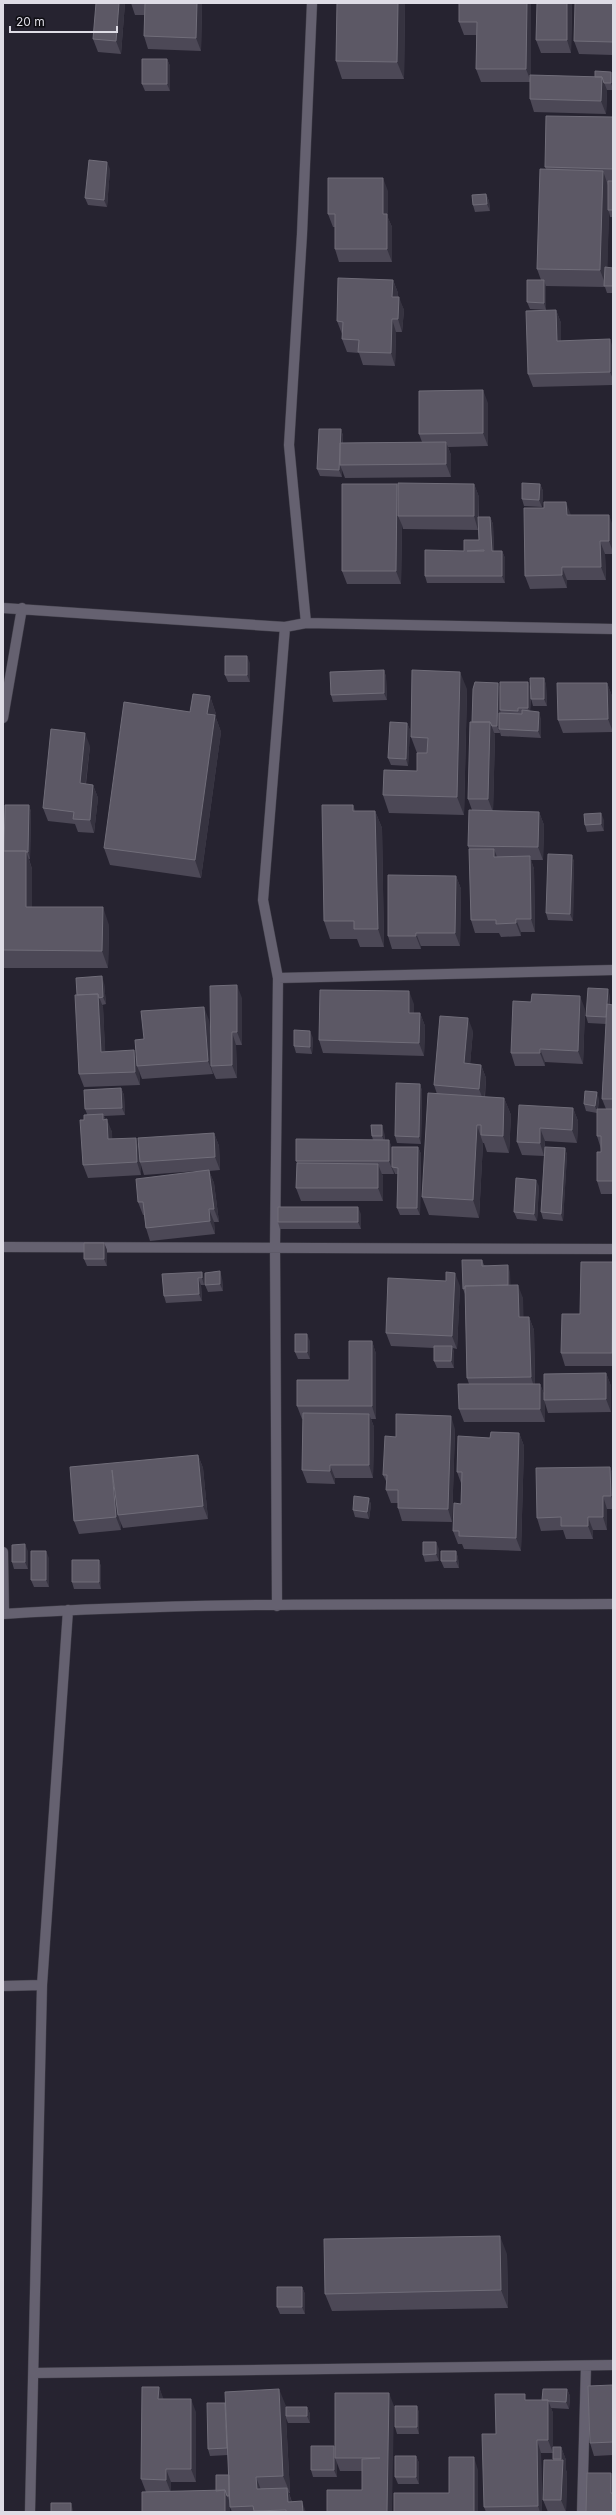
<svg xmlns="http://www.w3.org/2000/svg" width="616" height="2515" font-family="Inter,sans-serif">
<rect width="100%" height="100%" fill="#262330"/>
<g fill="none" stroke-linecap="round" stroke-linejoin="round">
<!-- street casing -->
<g stroke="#413f49" stroke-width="11">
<path id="street" d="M3,608L285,627L306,623L613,629
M306,623L289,445L302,234L312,3
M3,718L22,608
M278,978L613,970
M3,1247L613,1249
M3,1552L4,1614
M277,1606L275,1246L278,978L263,900L285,627
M3,1614C206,1601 410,1605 613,1604
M3,1986L42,1985
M34,2373L613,2365
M30,2512L42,1985L68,1610
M582,2512L586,2366"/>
</g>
<!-- street -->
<use href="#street" stroke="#656170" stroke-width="10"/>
</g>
<!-- wall -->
<path fill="#4c4856" d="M125,3L121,54L98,52L93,39Z
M131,3H202L201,51L148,49L144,36V15H135Z
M337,3H405L404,79H342L336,61Z
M459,3H531V75L595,77L611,72L613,78V90H607L606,114L534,112L530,99V82H481L476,69V35H464L459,22Z
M537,3H572L571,53H541L536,40Z
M613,3V55L579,54L574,41Z
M167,59L170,66V91H145L142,84Z
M613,117V217H610L609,212L607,268H613V293H607L605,287L546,286V310L530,309L527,302L541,280L537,269L546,169L545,167Z
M110,169L107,207L88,205L85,198Z
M388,191V218L392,227V262H339L335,249V227H333L328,214Z
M486,194L489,201L490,211L475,212L473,205Z
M393,280L398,293V297L404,310L402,332H396L395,366L363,365L359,353L347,352L342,339V334L337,321Z
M556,310L561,323V341L613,348V385L533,387L528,374Z
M488,403V446L448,447L451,455V477L345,478L342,470V477L320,476L317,469L341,429L343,436V443L422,442L419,434Z
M397,484L398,487L474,484L479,497V517H490L493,524L494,551H502L505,558V583H427L425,576L464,551L479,540L478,530L403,529L402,525L401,584H347L342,571Z
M540,484L543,491L542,507L524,506L522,499Z
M571,515L613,526V554H605L606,580H567V588L530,589L525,576Z
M250,663V682H228L225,675Z
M384,670L386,677L387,700L333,702L331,695Z
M544,678L546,685L547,706H533L531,698L530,711L541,719V738L501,736L500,732V733H494L495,735L493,811L539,812L544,825L543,860H531L534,869L535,932H521V936L501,937L499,933H475L471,920L469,849L468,846L472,810L468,799L472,722L498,683L500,688L530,687Z
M607,683L612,696L613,732L563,733L558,720Z
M467,689L464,815L389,813L383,795L417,771V753L411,737Z
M210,696L216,714V718L221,732L201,878L110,865L104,848L190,712Z
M407,723L410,730L408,766L391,765L388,758Z
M90,746L86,784L93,785L98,798L94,833L78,832L75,824L48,821L43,808Z
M29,805L31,812L30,859H29L32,869V907L109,925L108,968H3V851H4Z
M353,805L355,811H375L382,828L384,947H360L357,939H330L324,921Z
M604,820V831L587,832L585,825Z
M572,855L574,862L573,921L548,920L546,913Z
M456,876L461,889L460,946H421V949H392L388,936Z
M104,983L106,1004L102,1005L103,1007L105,1051L136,1057L144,1039L209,1020L211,1049L242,998V1045H236L237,1078L216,1079L212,1070L213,1074L142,1079L139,1071L140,1085L84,1087L79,1074L77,995Z
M610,996V1005H613V1194H601L597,1181L601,1152V1149L597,1136V1113L586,1111L584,1104L599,1099L598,1109H606L602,1099L606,1024L588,1023L586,1016Z
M414,1004V1013H420L425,1026L424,1056L323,1053L319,1040Z
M585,1009L583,1064L545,1062V1066H515L511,1053Z
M473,1031L470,1064L481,1065L486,1078L485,1097L504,1098L511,1115L509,1153L487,1152L484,1143H483L479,1218L429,1215L422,1197L437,1094L434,1085Z
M313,1038L312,1054L296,1053L294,1046Z
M420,1084L422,1091L421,1144L397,1143L395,1136Z
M121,1088L124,1095L125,1115L104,1116L112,1132V1139L138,1146L214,1133L219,1146L220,1170L209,1171L214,1183L219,1222H214L215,1234L150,1241L146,1228L144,1215H143L138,1202L197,1171L144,1175L141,1165V1175L88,1178L83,1165L84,1120L87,1114L85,1109Z
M573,1108L578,1121L577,1143L545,1141V1149L565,1148L567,1155L563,1221L543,1219L541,1212L544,1156L522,1155L517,1142Z
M384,1132L385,1140H389L392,1149L418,1147L421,1154L420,1215H400L397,1208L398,1174H395L394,1171V1174H382L383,1177V1201H301L296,1188L297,1163L296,1161L373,1140L372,1136Z
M539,1186L537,1221L517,1219L514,1212Z
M361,1214V1229H280L278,1222Z
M104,1243L107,1250V1266H87L84,1259Z
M482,1260L484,1265L510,1272V1285L523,1298V1317H529L534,1330L535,1384H540L544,1394L606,1373L611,1386V1412L548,1413L545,1403V1422H464L459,1409L469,1384L467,1378L465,1294L463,1289Z
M613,1262V1366H565L561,1353L580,1314Z
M162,1274L204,1279V1285H201L202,1301L166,1303L164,1296Z
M222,1278L223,1291L208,1292L205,1285Z
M460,1286L457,1349L453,1348L454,1353V1368H437L434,1361V1348L391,1346L386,1333Z
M310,1341V1359H298L295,1352Z
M372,1341L376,1354V1419H371L374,1427L373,1478H335V1484L307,1483L302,1470L303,1419H302L297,1406L349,1380Z
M455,1429L452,1522L402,1521L398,1508V1503H391L386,1490L387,1483L383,1475L396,1437Z
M519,1433L524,1446L521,1551L464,1549L462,1544H458L453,1531L461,1504V1483L457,1472L490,1438Z
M198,1455L203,1468L208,1519L123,1528L120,1521L121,1530L79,1534L74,1521Z
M610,1467L613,1475V1509H607V1530H593V1539H566L563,1530L541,1531L537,1518Z
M369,1498L371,1505L369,1519L355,1517L353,1510Z
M439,1549V1561L425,1562L423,1555Z
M28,1551V1569H14L12,1562Z
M456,1551L458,1558L459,1568H444L441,1561Z
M49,1558V1587H34L31,1580Z
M99,1560L101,1567V1589H74L72,1582Z
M507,2254L508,2308L332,2311L325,2294Z
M302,2287L305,2294V2314H280L277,2307Z
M613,2385V2455L594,2456L590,2443Z
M159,2387L163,2399L196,2412V2482H171V2491H216L229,2475L228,2455L210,2456L208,2449L286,2407H307L310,2414V2423H288L286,2418L290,2493H289L292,2502L306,2512H232L230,2507V2503V2512L146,2492L141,2479Z
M567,2389L570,2396L569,2409L551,2408L553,2413V2447H561L566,2460V2470L567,2473L566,2512H548L543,2500L553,2460V2453H541L542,2512H486L484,2507L496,2434L528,2400H542Z
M394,2406L362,2490V2471H340L337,2463V2477H313L311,2470L335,2448Z
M417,2406L419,2413V2434H397L395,2427Z
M416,2456L419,2463V2484H398L395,2477Z"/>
<!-- shaded-wall -->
<path fill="#363340" d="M119,3H125L121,54L116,41Z
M197,3H202L201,51L196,38Z
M398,3H405L404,79L397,62Z
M527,3H531V82L526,69Z
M567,3H572L571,53L567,40Z
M167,59L170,66V91L167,84Z
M611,72L613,78V89L611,83Z
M602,77L607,90L606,114L601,101Z
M107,162L110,169L107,207L104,200Z
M603,171L609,188L608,210L609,212L607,286H606L600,270Z
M383,178L388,191V218L392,227V262L387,249L383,214Z
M486,194L489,201L490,211L487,204Z
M393,280L398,293L397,310L392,297Z
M544,280L546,287V310L544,303Z
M399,297L404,310L402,332L398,319Z
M556,310L561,323V354L557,341Z
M392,319L396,332L395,366L391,353Z
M610,339L613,348V379L610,372Z
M483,390L488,403V446L483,433Z
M341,429L343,436L342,465H340L342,470V477L339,470Z
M446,442L451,455V477L446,464Z
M397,484L402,497L398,516L402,525L401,584L396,571Z
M474,484L479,497L478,530L474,516Z
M540,484L543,491L542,507L539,500Z
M566,502L571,515V528L567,515Z
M609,515L613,526V552L609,541Z
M490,517L493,524L494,558L492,551Z
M600,541L605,554L606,580L601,567Z
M502,551L505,558V583L502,576Z
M562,567L567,580V588L562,575Z
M247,656L250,663V682L247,675Z
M384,670L386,677L387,700L384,693Z
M460,672L467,689L464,815L457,797Z
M544,678L546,685L547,706L544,699Z
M528,682L531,689L530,715L528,708Z
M498,683L501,690L500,729H499L500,733L497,726Z
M607,683L612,696L613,732L608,719Z
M210,696L216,714V718L221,732L201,878L195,860L207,714Z
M539,712L541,719V738L538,731Z
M490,722L495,735L493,812L488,799Z
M407,723L410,730L408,766L406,759Z
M85,733L90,746L84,796L80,783Z
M93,785L98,798L94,833L90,820Z
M29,805L31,812L30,859L28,852Z
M353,805L359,822L353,811Z
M375,811L382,828L384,947L378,929Z
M539,812L544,825L543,860L538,847Z
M601,813L604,820V831L601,824Z
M494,849L499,862L494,857Z
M26,851L32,869V924L26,907Z
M572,855L574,862L573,921L570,914Z
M530,856L534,869L535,932L531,919Z
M456,876L461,889L460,946L455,933Z
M103,907L109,925L108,968L102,951Z
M516,919L521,932V936L516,923Z
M416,933L421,946V949L416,936Z
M102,976L104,983L106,1004L103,997Z
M237,985L242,998V1045L237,1032Z
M608,989L610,996L608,1024L606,1017Z
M409,991L414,1004V1026L409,1013Z
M98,994L103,1007L106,1065L101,1052Z
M580,996L585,1009L583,1064L578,1051Z
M204,1007L209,1020L212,1066H211L213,1074L208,1061Z
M420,1013L425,1026L424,1056L419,1043Z
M468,1018L473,1031L469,1076L464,1063Z
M310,1031L313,1038L312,1054L310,1047Z
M232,1032L236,1045L237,1078L232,1065Z
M540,1049L545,1062V1066L540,1053Z
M134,1050L138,1063L137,1066L139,1071L140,1085L135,1072Z
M481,1065L486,1078L484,1102L479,1089Z
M420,1084L422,1091L421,1144L419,1137Z
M121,1088L124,1095L125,1115L122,1108Z
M597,1092L599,1099L597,1113L595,1106Z
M504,1098L511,1115L509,1153L503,1136Z
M573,1108L578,1121L577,1143L572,1130Z
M103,1114L108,1126L107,1119L112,1132L113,1152L108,1139L103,1120Z
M382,1125L384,1132L385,1143L382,1136Z
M477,1125L483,1143L479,1218L473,1200Z
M540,1128L545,1141L544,1156L540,1143Z
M214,1133L219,1146L220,1170L215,1157Z
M136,1138L140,1151V1162L141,1165V1175L137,1162Z
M389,1140L394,1153L392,1167L394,1171V1174L389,1161Z
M418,1147L421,1154L420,1215L417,1208Z
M565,1148L567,1155L563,1221L561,1214Z
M378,1164L383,1177V1201L378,1188Z
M209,1170L214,1183L219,1222L214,1209Z
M536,1180L539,1186L537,1221L534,1214Z
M358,1207L361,1214V1229L358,1222Z
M209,1209L214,1222L215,1234L210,1221Z
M104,1243L107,1250V1266L104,1259Z
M508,1265L510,1272L511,1294L508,1287Z
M220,1271L222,1278L223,1291L220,1284Z
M202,1272L204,1279V1285L202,1278Z
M455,1273L460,1286L457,1349L452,1336Z
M198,1278L201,1285L202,1301L199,1294Z
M518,1285L523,1298L524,1330L519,1317Z
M613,1302V1356L612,1353Z
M529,1317L534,1330L535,1390L531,1377Z
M307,1334L310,1341V1359L307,1352Z
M372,1341L376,1354V1419L372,1406Z
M452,1346L454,1353V1368L451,1361Z
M606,1373L611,1386V1412L606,1399Z
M540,1384L545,1397L544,1400L545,1403V1422L540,1409Z
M369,1414L374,1427L373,1478L369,1465Z
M451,1416L455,1429L452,1522L448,1509Z
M519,1433L524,1446L521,1551L516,1538Z
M198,1455L203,1468L208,1519L203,1506Z
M330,1465L335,1478V1484L330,1471Z
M610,1467L613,1475V1502L611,1496Z
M112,1470L118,1515L120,1521L121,1530L116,1517Z
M603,1496L607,1509V1530L603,1517Z
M369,1498L371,1505L369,1519L367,1512Z
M588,1517L593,1530V1539L588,1526Z
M436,1542L439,1549V1561L436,1554Z
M25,1544L28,1551V1569L25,1562Z
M46,1551L49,1558V1587L46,1580Z
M456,1551L458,1558L459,1568L456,1561Z
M99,1560L101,1567V1589L99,1582Z
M500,2236L507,2254L508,2308L501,2290Z
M302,2287L305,2294V2314L302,2307Z
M159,2387L164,2400L158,2399Z
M279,2389L286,2406V2418L290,2493L283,2476Z
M567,2389L570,2396L569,2409L566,2402Z
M389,2393L394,2406L392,2512H387Z
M191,2399L196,2412V2482L191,2469Z
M548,2400L553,2413V2453L548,2440Z
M417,2406L419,2413V2434L417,2427Z
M307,2407L310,2414V2423L307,2416Z
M537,2440L541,2453L542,2512H540L538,2506Z
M334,2446L337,2453L335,2458L337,2463V2477L334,2470Z
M561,2447L566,2460V2470L567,2473L566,2512L561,2500L562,2462L561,2459Z
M416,2456L419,2463V2484L416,2477Z
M474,2457L478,2470V2512H474Z
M166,2469L171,2482V2493L166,2480Z
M611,2473L613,2479V2499L611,2493Z
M256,2477L263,2495L257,2489Z
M287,2488L293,2506L288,2502Z
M225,2490L230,2503V2512H225Z
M302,2501L306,2512H303Z
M71,2503L73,2510V2512H71Z"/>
<!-- building -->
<path fill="#5c5865" stroke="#706d79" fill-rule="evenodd" d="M96,3H119L116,41L93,39Z
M145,3H197L196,38L144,36Z
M337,3H398L397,62L336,61Z
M459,3H527L526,69H476L477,22H459Z
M537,3H567V40H536Z
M575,3H613V42L574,41Z
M142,59H167V84H142Z
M595,71L611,72V83H604L602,77H595Z
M530,75L602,77L601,101L530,99Z
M546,116L613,117V169L545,167Z
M89,160L107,162L104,200L85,198Z
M540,169L603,171L600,270L537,269Z
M328,178H383V214H387V249H335V214H328Z
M608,181H613V210H608Z
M486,194L487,204L473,205L472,195Z
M605,267L613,268V286H604Z
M338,278L393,280L392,297H399L398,319H392L391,353L358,352L359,340L342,339L343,322L337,321Z
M527,280H544V303L527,302Z
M556,310L557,341L610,339V372L528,374L526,311Z
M483,390V433L419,434V391Z
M319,429H341L339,470L317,469Z
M446,442V464L340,465V443Z
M398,483L474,484V516H398Z
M522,483L540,484L539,500L522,499Z
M342,484H397L396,571H342Z
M544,502H566L567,515H609V541H600L601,567H562V575L525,576L524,508H544Z
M478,517H490L492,551H502V576H425V550L464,551V540H479ZM484,550V551H467Z
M225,656H247V675H225Z
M384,670V693L331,695L330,672Z
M412,670L460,672L457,797L383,795L384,770L417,771V753H427L428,738L411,737Z
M530,678H544V699H531Z
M475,682L498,683L497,726H492L490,722H472L473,689Z
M500,682H528V708H518V711L500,710Z
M557,683H607L608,719L558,720Z
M193,694L210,696L207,714L215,715L195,860L104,848L124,702L190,712Z
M522,710L539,712L538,731L499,729V713L522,714Z
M390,722L407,723L406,759L388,758Z
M470,722H490L488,799H468Z
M51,729L85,733L80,783L93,785L90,820L73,819L74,812L43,808Z
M5,805H29L28,852H26V851H4Z
M322,805H353V811H375L378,929H354V921H324Z
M469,810L539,812L538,847L468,846Z
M601,813V824L585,825L584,814Z
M469,849H494V857L530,856L531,919H516V923L496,924V920H471Z
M3,851H26V907H103L102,951L3,950Z
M548,854L572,855L570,914L546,913Z
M388,875L456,876L455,933H416V936H388Z
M102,976L103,997L99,998L98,994L77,995L76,978Z
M237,985V1032H232V1065L211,1066L210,986Z
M588,988L608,989L606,1017L586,1016Z
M320,990L409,991V1013H420L419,1043L319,1040Z
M98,994L101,1052L134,1050L135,1072L79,1074L75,995Z
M532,994L580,996L578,1051L540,1049V1053H511L513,1001L531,1002Z
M607,1004L613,1005V1099H602Z
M204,1007L208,1061L137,1066L135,1040L144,1039L141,1011Z
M440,1016L468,1018L464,1063L481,1065L479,1089L434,1085Z
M294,1030L310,1031V1047L294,1046Z
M396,1083L420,1084L419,1137L395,1136Z
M121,1088L122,1108L85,1109L84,1090Z
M585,1091L597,1092L595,1106L584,1104Z
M428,1093L504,1098L503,1136L481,1135V1125H477L473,1200L422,1197Z
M519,1105L573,1108L572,1130L540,1128V1143L517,1142Z
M597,1109H613V1181H597V1152H601V1136H597Z
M103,1114V1120L107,1119L108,1139L136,1138L137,1162L83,1165L80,1120H84V1115Z
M371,1125H382V1136H372Z
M214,1133L215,1157L140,1162L138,1138Z
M296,1139L389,1140V1161H296Z
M392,1147H418L417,1208H397L398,1168L392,1167Z
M545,1147L565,1148L561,1214L541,1212Z
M297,1163L378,1164V1188H296Z
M209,1170L214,1209H209L210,1221L146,1228L143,1202H138L136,1179Z
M516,1178L536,1180L534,1214L514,1212Z
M278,1207H358V1222H278Z
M84,1243H104V1259H84Z
M462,1260H482V1266L508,1265V1285L465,1286V1288L463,1289Z
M581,1262H613L612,1353H561L562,1314H580Z
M220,1271V1284L205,1285V1273Z
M202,1272V1278H198L199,1294L164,1296L162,1274Z
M446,1272L455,1273L452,1336L386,1333L388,1278L446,1281Z
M518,1285L519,1317H529L531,1377L467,1378L465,1286Z
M295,1334H307V1352H295Z
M349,1341H372V1406H297V1380H349Z
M434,1346H452L451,1361H434Z
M606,1373V1399L544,1400V1374Z
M458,1384H540V1409H459Z
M303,1413L369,1414V1465H330V1471L302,1470Z
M396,1414L451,1416L448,1509L398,1508V1490H386L387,1475H383L385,1436L396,1437Z
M491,1432L519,1433L516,1538L459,1536V1531H453L454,1503L461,1504L462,1472H457L458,1436L490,1438Z
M198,1455L203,1506L118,1515L112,1470L116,1517L74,1521L70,1467Z
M610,1467L611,1496H603V1517H588V1526H561V1517L537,1518L536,1468Z
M354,1496L369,1498L367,1512L353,1510Z
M423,1542H436V1554L423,1555Z
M25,1544V1562H12V1545Z
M31,1551H46V1580H31Z
M441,1551H456V1561H441Z
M72,1560H99V1582H72Z
M500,2236L501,2290L325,2294L324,2239Z
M277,2287H302V2307H277Z
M613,2385V2442L590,2443L588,2386Z
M142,2387H159L158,2399H191V2469H166V2480L141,2479Z
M279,2389L283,2476L256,2477L257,2489L287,2488L288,2502L302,2501L303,2512H286V2510L254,2511L253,2506L230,2507L225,2392Z
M543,2389H567L566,2402L548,2401V2400H542Z
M335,2393H389L387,2512H327V2490H362V2459L380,2458H335Z
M495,2394H525V2400H548V2440H537L538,2506L484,2507L482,2434H496Z
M207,2403H225L227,2448L208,2449Z
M395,2406H417V2427H395Z
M286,2407H307V2416H286Z
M311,2446H334V2470H311Z
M553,2447H561V2459H553Z
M395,2456H416V2477H395Z
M449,2457H474V2512H394V2493H449Z
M544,2460H563L561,2500H543Z
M587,2473H611V2493H613V2512H586Z
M216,2475H229V2496H227L225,2490L216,2491Z
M225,2490V2512H142V2492Z
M51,2503H71V2512H51Z"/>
<!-- border -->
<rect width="616" height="2515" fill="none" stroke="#dedce5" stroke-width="8"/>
<!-- scale -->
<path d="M10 26v6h107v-6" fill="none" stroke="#dedce5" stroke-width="2"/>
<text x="16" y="26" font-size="12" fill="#dedce5" stroke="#0f0e13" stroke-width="3" paint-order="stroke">20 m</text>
</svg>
